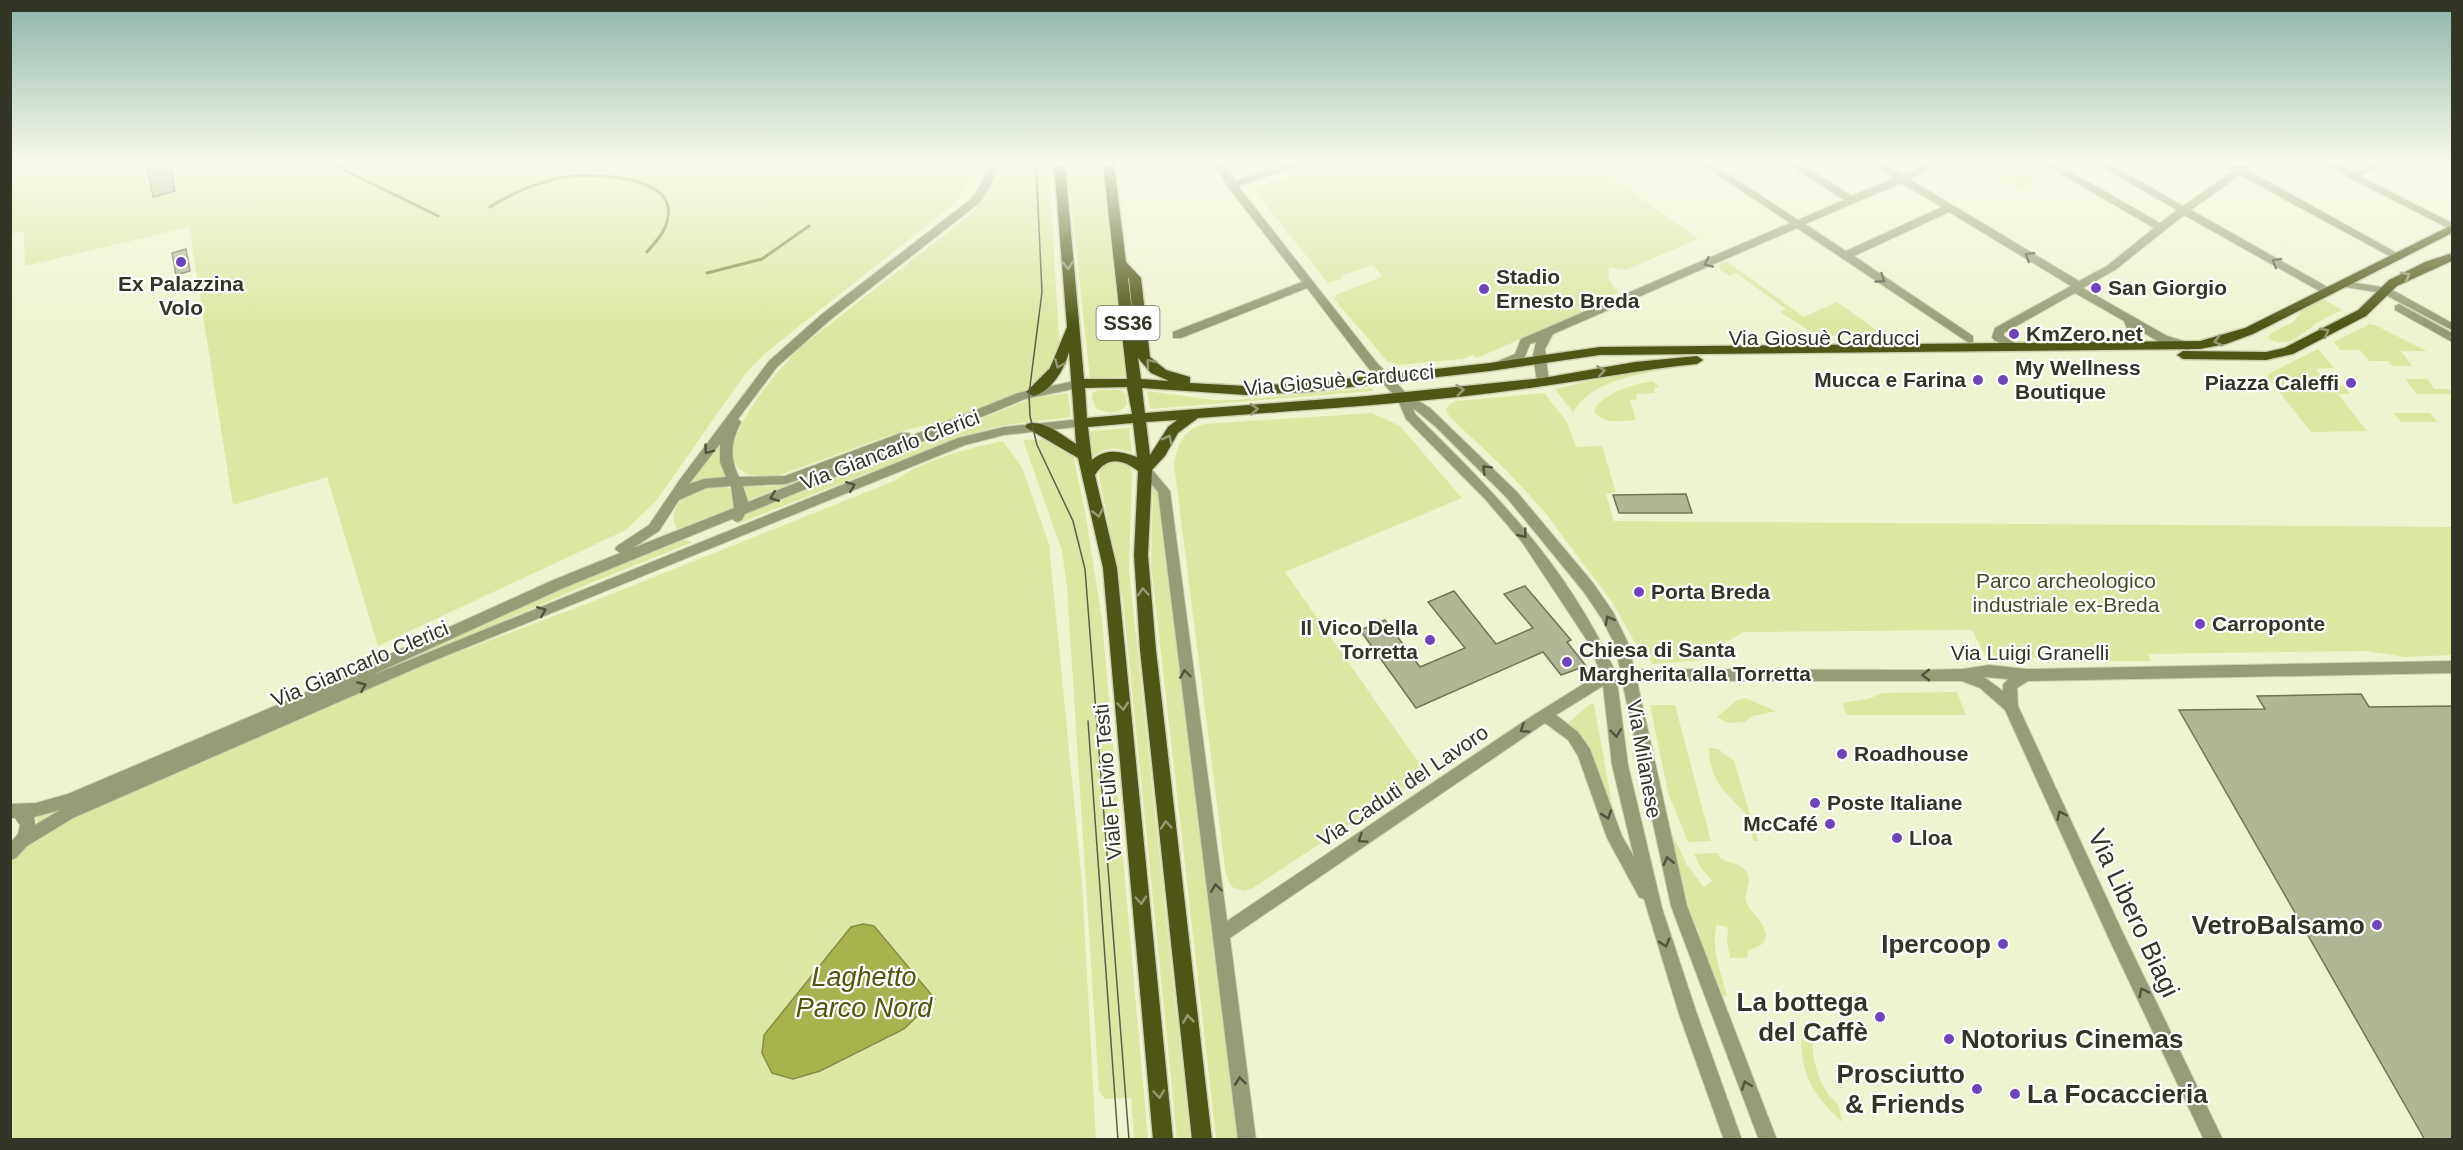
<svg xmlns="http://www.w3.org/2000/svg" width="2463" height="1150" font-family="Helvetica,sans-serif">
<rect width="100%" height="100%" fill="#eff4d0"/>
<!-- green -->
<path fill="#dde7a4" d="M11,164H978L970,183L955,203L764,354L746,373L656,501L626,530L378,646L327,477L233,505L189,227L25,266L24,231L11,234Z
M1002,164H1049L1060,357L1035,387L939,424L920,426L885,437L777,476C678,485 774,372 802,346L972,213L995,182Z
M1067,164H1101L1125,376L1090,379Z
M1325,164H1625L1606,172L1698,239L1626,270L1609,267C1608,279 1609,284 1619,292L1591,305L1594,307L1477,358L1472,355L1463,359L1398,365L1387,361L1334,299L1336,295L1383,276L1372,265L1340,276L1342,279L1328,283L1253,189Z
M2006,164H2042L2058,173L2021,189L1991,172Z
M1726,261L1804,317L1837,302L1882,334L1823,336L1813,333L1780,312L1786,309L1736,273L1729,276L1719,269L1720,264Z
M2323,299L2342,310C2335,313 2327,317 2320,321C2305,330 2288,352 2268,338L2270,334L2293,322L2302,310Z
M2370,324L2377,326L2427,351H2401L2412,366H2393L2388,361H2369L2360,350H2340L2334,342Z
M2318,349L2334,368L2316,369L2329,385H2343L2350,394H2338L2367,431L2311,432L2268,378V374Z
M1662,370C1631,376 1591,382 1573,412L1555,389L1621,374Z
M2405,379H2427L2435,389H2449L2452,394H2417Z
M1653,381L1659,387L1654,388L1655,393L1636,394L1637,399L1630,400L1636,420C1621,421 1605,425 1594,412C1600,393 1635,384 1653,381Z
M1372,388L1373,391L1150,409L1147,391L1214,400H1236Z
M1098,390H1121L1126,395L1127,404C1120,415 1107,414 1096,408L1092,398L1093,393Z
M1068,393L1071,417L1006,425L961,437L737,524L743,514L1033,398Z
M1544,393L1567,422L1576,447L1602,446L1616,492L1606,494L1614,521L2452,527V655L2405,657L2367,651L2148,654L2151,661L2061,662L2035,658L1987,659L1972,630L1743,632L1725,643L1717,659L1653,664L1634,641L1612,602L1543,510L1506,470L1450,417L1446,410L1450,404L1456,401Z
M1372,413L1400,426L1462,498L1285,572L1426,773L1253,888L1244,891L1232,887L1226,876L1174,465C1177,444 1184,429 1205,424Z
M2393,413H2430L2438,422H2401Z
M1129,428L1132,453C1117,446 1105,447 1092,457L1089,431Z
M725,430C720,448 717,460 727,477L710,478L687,485Z
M1043,439L1052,441L1073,454L1085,511L1102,620L1148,1139H1134L1131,1098L1105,1099L1099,1091L1067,587L1062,551L1023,440Z
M1003,441L1022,467L1049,544L1082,883L1096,1139L11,1140V861L39,835L69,817L380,682L589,603L894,481C926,459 966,449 1003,441Z
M853,460L746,501L742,485L771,487Z
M1113,461H1122L1130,466L1132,475L1129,570L1190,1139H1177L1123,600L1099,475C1100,466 1105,464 1113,461Z
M721,485L730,489L735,507L677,529C665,513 685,492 701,487C707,485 715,485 721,485Z
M1157,487L1240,1139H1216L1151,565L1153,488Z
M680,539L693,542L588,584L38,825L37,818L39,815L596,573Z
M1957,692L1966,715H1847L1842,703L1868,699L1882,693Z
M1745,698L1776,711L1752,716L1745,722L1728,723L1717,717L1737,700Z
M1590,704H1594L1614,815L1567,724Z
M1650,705H1675L1711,841L1688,842L1668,793Z
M1709,748L1718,749L1734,761L1758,841H1754L1745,813L1722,789L1714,775L1710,762Z
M1667,824L1687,865L1704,887L1712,881L1701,868L1694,854L1717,853C1723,865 1736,860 1744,869C1755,880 1744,889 1746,900C1747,912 1778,931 1761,945C1757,947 1752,949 1748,951L1747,958H1730L1727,941L1728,928L1717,924C1710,948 1721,973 1727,996H1722L1689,909Z
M1801,1038L1812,1042L1814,1060L1819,1078L1828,1094L1838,1104L1842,1122C1815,1097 1801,1076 1801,1038Z"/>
<!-- water -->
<path fill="#a8b350" stroke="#858d43" stroke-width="1.5" d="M863,924L874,926L935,999L904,1029L820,1071L793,1079L772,1073L762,1053L764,1035L851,927Z"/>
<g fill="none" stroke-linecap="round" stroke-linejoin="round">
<!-- stream -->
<path stroke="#858d43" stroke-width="3" d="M332,164L438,216
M490,207C514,192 539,181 566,177C592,173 676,175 668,217C666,232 656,241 647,252
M707,273L762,259L809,226"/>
</g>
<!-- building -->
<path fill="#b0b593" stroke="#717555" stroke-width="1.5" d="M147,164H170L175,191L153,197Z
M186,249L190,271L176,275L172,253Z
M1686,494L1692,513H1619L1613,495Z
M1525,586L1571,640L1567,642L1586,666L1561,675L1543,652L1416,708L1360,630L1385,620L1420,667L1465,648L1428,602L1454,591L1496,644L1533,628L1504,594Z
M2361,694L2369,707L2452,706V1140H2425L2179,710L2265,709L2257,696Z"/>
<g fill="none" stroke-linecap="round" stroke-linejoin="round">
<!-- minor casing -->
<g stroke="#cdd1b1" stroke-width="2">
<path id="minor" d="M988,164H998L991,185L979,203L830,320L777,367L738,419L741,422C731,442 729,456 739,477L785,476L901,433H909L911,436L1018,393L1079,380L1083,381L1085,384L1083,387L1025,399L745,514L742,520L737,522L732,519L561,589L370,676L958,438L1004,427L1081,419L1087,423L1085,426L1004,435L965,445L421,666L73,818L27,846L16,858L10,860V843L18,834L20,825L15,818H10V804L36,803L68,794L284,702L551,581L620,553L615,549L617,546L649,525L681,478L769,361L822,314L971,199L981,185ZM720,444V462L726,477L704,479L689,484ZM843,464L748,502L743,486L786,484ZM731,486L734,508L633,548L659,531L679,500L706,488ZM60,810L35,825L34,817Z
M1215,164H1225L1235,181L1287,164H1304L1238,186L1377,363L1406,393L1430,408L1517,492L1593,583L1613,612L1629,645L1634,669L1922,670L1963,669L1989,665L2026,669L2452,661V673L2028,681L2017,688L2018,706L2122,931L2223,1140H2204L2110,941L2005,710L1980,688L1962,681H1637L1687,906L1777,1140H1759L1671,906L1622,681H1617L1628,765L1662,908L1697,1014L1742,1140H1724L1679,1014L1644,899L1639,897L1607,838L1578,756L1568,740L1545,723L1230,938L1256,1140H1238L1158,492L1141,472L1139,469L1141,466H1149L1170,491L1227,921L1532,716L1601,673L1586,639L1522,542L1485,499L1406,419L1397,398L1369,369L1307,288L1181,338H1173V332L1302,282L1228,187ZM1413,408L1436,427L1507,498L1583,591L1602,619L1615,645L1620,669H1614C1566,564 1496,494 1415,414ZM1984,677L2008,679L2003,685V691ZM1603,686L1612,765L1634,857L1622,836L1590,749L1578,732L1556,715Z
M1701,164H1713L1798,220L1844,200L1788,164H1801L1852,196L1894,178L1872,164H1885L1902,175L1926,164H1940L1909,179L2079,281L2107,266L2154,228L2044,164H2057L2160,223L2177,210L2097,164H2110L2183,206L2233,171L2223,164L2239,166L2254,164L2247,170L2404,257L2399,260L2395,259L2240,175L2191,210L2331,289V293H2323L2184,215L2115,270L2083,288L2167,336L2191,343L2193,346L2191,349L2187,350L2159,342L2139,330L2138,335L2119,344L2086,348V342L2116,337L2128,331L2124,321L2075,293L2004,333V336L2021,347L2015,351L1994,340L1992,337L1995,328L2071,286L1949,212L1854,256L1973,336V342L1969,343L1797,228L1553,334L1545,349L1549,382L1547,385L1543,386L1537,382L1533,355L1536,342L1530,344L1524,359L1502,369H1494L1492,366L1494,363L1515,354L1521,339L1790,223ZM1901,183L1942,207L1846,251L1805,224Z
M2323,164H2337L2352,172L2369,164H2383L2359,176L2452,223V230Z
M2343,281L2389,288L2452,323V330L2382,293L2339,286L2338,284Z
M2399,304L2452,333V342L2395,310V306Z"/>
</g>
<!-- major casing -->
<g stroke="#cdd1b1" stroke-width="3">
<path id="major" d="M1054,164H1065L1084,379H1127L1103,164H1114L1126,262L1141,278L1150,357L1166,370L1190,377V383L1246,386L1308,383L1490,363L1600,347L2200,341L2245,328L2448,227L2452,226V233L2253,334L2226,344L2200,349L1600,355L1490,371L1308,392L1246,395L1142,388L1145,413L1367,396L1543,378L1635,362L1697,356L1703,360L1697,364C1645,369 1595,379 1543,386C1429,403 1313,409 1198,418L1178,433L1165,456L1152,470L1148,555L1156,650L1212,1140H1192L1140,650L1134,555L1138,471C1122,459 1107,456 1095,475L1117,568L1173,1140H1153L1103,568L1078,458L1025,427L1027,424C1042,419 1064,436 1076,444L1069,352C1064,370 1052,391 1033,396L1026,392L1050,368L1067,327ZM1128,278L1129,279L1135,338ZM1138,358L1151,373L1169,381L1141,379ZM1127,387L1132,414L1087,418L1085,388ZM1177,420L1168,427L1150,455L1146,422ZM1133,423L1137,457C1121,451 1105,448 1092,460L1088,427Z
M2452,253V261L2397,286L2366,316L2293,354L2266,360L2183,359L2177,355L2183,351L2266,352L2284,348L2358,310L2389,280L2425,262Z"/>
</g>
<!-- minor -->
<use href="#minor" fill="#969c75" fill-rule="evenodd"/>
<!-- major -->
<use href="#major" fill="#4f5517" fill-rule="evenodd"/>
<!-- tram -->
<path stroke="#5c5e4b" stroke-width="1.5" d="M1036,164L1042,292L1029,394L1030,416L1037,445L1073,521L1085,569L1129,1140
M1088,721L1118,1140"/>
</g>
<!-- one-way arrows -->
<defs><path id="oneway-chevron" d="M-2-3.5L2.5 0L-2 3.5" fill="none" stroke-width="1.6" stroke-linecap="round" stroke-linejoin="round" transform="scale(1.5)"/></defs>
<g stroke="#50533e">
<use href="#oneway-chevron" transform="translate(2029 256) rotate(-149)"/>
<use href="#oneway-chevron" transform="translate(2276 262) rotate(-150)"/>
<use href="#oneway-chevron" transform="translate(1708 263) rotate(156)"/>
<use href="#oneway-chevron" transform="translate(1881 279) rotate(34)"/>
<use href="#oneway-chevron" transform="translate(708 450) rotate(126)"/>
<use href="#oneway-chevron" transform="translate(1486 469) rotate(-135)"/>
<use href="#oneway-chevron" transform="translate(851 486) rotate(-22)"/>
<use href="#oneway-chevron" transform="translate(774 497) rotate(158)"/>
<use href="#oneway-chevron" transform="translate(1523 534) rotate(51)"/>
<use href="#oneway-chevron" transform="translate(542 611) rotate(-22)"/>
<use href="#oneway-chevron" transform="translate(1609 620) rotate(-119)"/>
<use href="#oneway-chevron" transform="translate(1185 674) rotate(-98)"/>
<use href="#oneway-chevron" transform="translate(1926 675) rotate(179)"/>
<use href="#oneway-chevron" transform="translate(362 686) rotate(-23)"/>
<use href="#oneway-chevron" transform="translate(1524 729) rotate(146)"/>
<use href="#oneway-chevron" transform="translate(1616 733) rotate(83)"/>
<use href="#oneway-chevron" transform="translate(1607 815) rotate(71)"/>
<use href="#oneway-chevron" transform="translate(2061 815) rotate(-115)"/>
<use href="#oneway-chevron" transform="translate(1362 839) rotate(146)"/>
<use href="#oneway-chevron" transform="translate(1668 861) rotate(-103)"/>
<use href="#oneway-chevron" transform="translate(1216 888) rotate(-98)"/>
<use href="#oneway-chevron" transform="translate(1665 943) rotate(73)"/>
<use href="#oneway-chevron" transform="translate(2143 992) rotate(-116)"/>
<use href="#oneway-chevron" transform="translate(1240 1081) rotate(-97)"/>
<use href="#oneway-chevron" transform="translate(1746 1085) rotate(-111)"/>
</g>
<g stroke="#959974">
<use href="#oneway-chevron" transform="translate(1068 265) rotate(86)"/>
<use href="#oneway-chevron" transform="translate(2406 276) rotate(-27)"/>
<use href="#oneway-chevron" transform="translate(2325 332) rotate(-28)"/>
<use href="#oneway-chevron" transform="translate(2218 341) rotate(166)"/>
<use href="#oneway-chevron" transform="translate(1150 363) rotate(-130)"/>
<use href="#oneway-chevron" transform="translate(1059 364) rotate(112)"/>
<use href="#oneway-chevron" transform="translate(1601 371) rotate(-9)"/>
<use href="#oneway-chevron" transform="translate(1460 390) rotate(-6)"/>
<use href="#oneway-chevron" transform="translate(1254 409) rotate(-4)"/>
<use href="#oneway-chevron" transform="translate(1168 439) rotate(-63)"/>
<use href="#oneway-chevron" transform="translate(1098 513) rotate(77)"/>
<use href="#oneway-chevron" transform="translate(1143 592) rotate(-94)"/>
<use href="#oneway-chevron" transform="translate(1123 706) rotate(85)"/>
<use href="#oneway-chevron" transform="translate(1166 825) rotate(-95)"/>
<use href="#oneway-chevron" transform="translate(1141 900) rotate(85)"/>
<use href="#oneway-chevron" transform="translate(1188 1019) rotate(-97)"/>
<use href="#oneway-chevron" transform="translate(1159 1094) rotate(85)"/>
</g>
<!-- sky -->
<linearGradient id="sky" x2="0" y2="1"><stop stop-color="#8eb4ab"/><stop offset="0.5" stop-color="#f8faea"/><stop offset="1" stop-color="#f8faea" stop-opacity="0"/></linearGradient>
<rect width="2463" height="325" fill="url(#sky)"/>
<!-- markers -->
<g fill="#6d44bc" stroke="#fff" stroke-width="2">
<circle cx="181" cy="262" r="6"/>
<circle cx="2096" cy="288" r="6"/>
<circle cx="1484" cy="289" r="6"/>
<circle cx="2014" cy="334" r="6"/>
<circle cx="1978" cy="380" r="6"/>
<circle cx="2003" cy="380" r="6"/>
<circle cx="2351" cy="383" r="6"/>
<circle cx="1639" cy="592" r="6"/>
<circle cx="2200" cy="624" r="6"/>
<circle cx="1430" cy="640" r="6"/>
<circle cx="1567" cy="662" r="6"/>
<circle cx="1842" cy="754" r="6"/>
<circle cx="1815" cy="803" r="6"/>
<circle cx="1830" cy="824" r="6"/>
<circle cx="1897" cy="838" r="6"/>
<circle cx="2377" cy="925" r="6"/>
<circle cx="2003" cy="944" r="6"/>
<circle cx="1880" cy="1017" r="6"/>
<circle cx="1949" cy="1039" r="6"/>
<circle cx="1977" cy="1089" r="6"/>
<circle cx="2015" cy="1094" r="6"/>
</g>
<g text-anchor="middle" stroke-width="4.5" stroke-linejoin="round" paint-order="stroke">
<!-- shield labels -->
<rect fill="#fff" stroke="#707167" stroke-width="1.5" x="1096.5" y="306" width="63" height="34" rx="4.5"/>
<g font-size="20" font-weight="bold" fill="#323426">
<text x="1128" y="330">SS36</text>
</g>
<!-- poi labels -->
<g font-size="21" font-weight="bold" fill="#323426" stroke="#fff" text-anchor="start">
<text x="1496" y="284">Stadio<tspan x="1496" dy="24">Ernesto Breda</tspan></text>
<text x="181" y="291" text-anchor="middle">Ex Palazzina<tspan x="181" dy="24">Volo</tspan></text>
<text x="2108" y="295">San Giorgio</text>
<text x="2026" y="341">KmZero.net</text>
<text x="2015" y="375">My Wellness<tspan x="2015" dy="24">Boutique</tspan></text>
<text x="1966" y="387" text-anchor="end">Mucca e Farina</text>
<text x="2339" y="390" text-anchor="end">Piazza Caleffi</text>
<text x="1651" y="599">Porta Breda</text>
<text x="2212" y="631">Carroponte</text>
<text x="1418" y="635" text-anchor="end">Il Vico Della<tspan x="1418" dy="24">Torretta</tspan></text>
<text x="1579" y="657">Chiesa di Santa<tspan x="1579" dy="24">Margherita alla Torretta</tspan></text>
<text x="1854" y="761">Roadhouse</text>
<text x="1827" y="810">Poste Italiane</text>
<text x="1818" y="831" text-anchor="end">McCafé</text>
<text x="1909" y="845">Lloa</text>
</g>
<!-- street labels -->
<g font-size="21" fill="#323426" stroke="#fff">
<text x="1824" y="345">Via Giosuè Carducci</text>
<text transform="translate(1339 380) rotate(-5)" y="7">Via Giosuè Carducci</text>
<text transform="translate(890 450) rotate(-21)" y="7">Via Giancarlo Clerici</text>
<text x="2030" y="660">Via Luigi Granelli</text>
<text transform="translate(360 664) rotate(-23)" y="7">Via Giancarlo Clerici</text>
<text transform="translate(1644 759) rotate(80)" y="7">Via Milanese</text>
<text transform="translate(1108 782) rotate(-95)" y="7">Viale Fulvio Testi</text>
<text transform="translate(1403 786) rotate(-34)" y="7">Via Caduti del Lavoro</text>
</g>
<!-- park labels -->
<g font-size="21" fill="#464b22" stroke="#fff">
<text x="2066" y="588">Parco archeologico<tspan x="2066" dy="24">industriale ex-Breda</tspan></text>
</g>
<!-- near-street labels -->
<g font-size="26" fill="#323426" stroke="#fff">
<text transform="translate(2134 913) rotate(65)" y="9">Via Libero Biagi</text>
</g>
<!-- near-poi labels -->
<g font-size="26" font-weight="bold" fill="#323426" stroke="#fff" text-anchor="end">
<text x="2365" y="934">VetroBalsamo</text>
<text x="1991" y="953">Ipercoop</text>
<text x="1868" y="1011">La bottega<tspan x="1868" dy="30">del Caffè</tspan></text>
<text x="1961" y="1048" text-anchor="start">Notorius Cinemas</text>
<text x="1965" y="1083">Prosciutto<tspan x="1965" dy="30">&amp; Friends</tspan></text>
<text x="2027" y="1103" text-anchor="start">La Focaccieria</text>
</g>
<!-- near-water labels -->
<g font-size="27" font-style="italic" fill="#4f550a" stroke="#fff">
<text x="864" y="986">Laghetto<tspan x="864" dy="31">Parco Nord</tspan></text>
</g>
</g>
<!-- border -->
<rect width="2463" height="1150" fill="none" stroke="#323426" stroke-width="24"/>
</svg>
